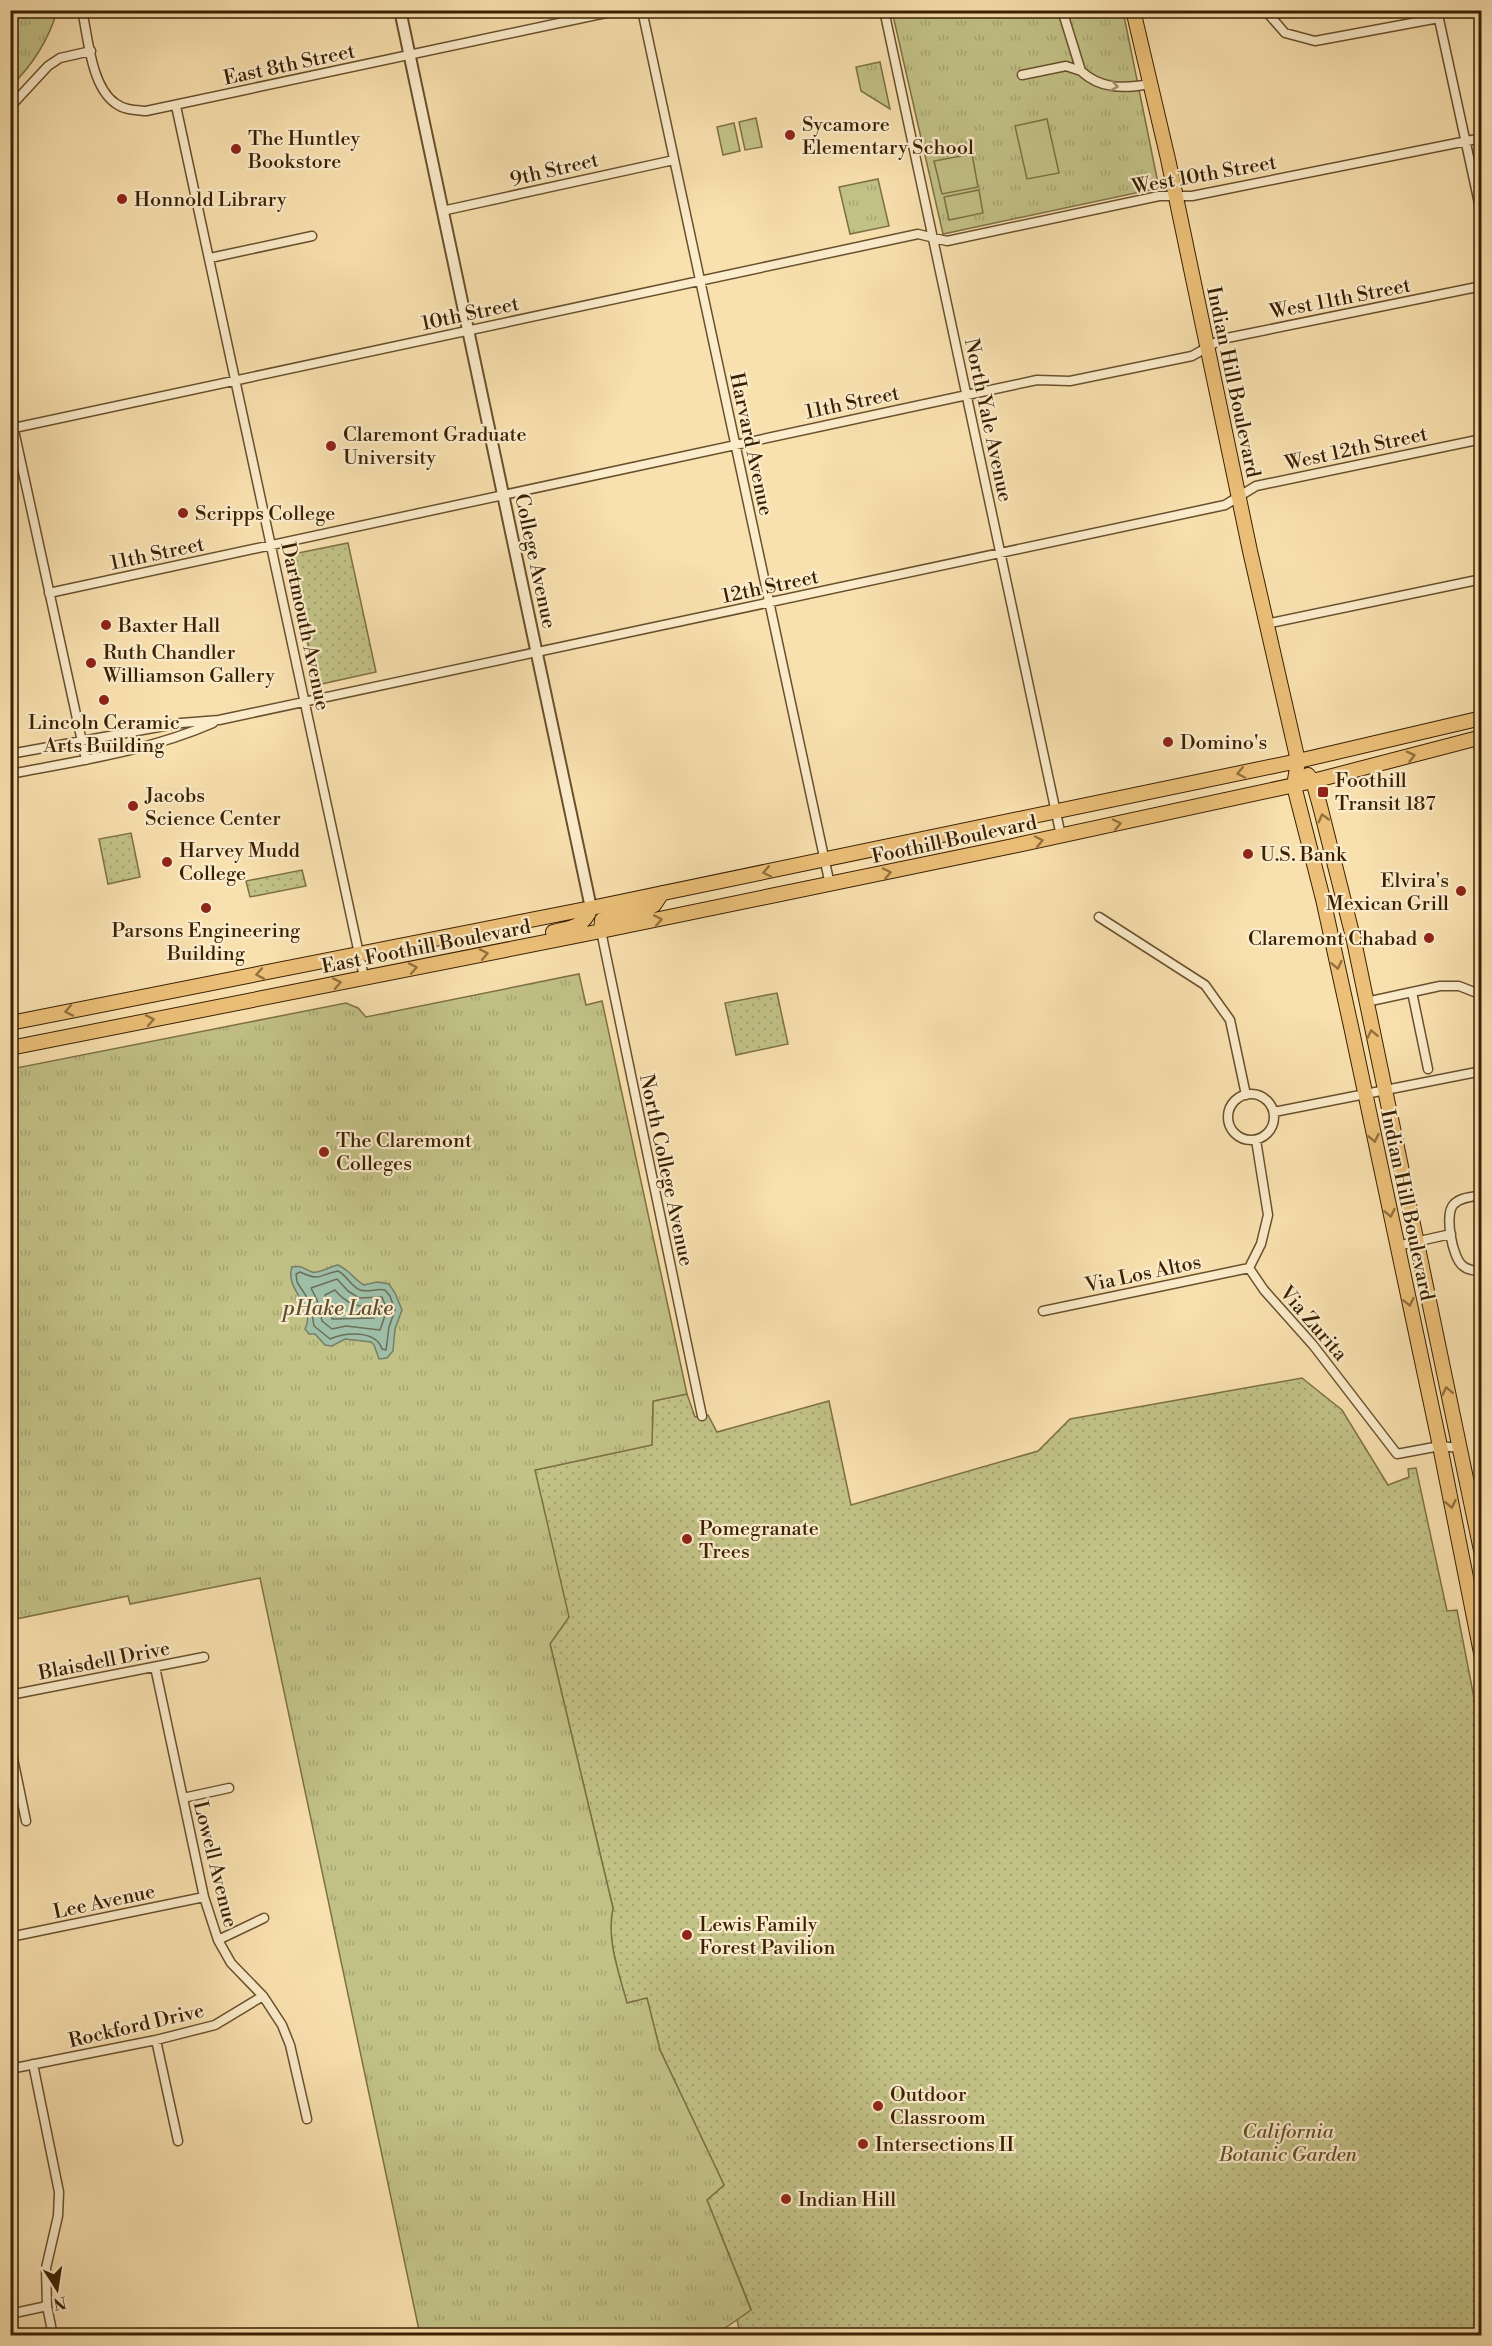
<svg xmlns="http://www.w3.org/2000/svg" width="1492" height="2346" font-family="'Libre Bodoni',serif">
<defs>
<pattern id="grass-dots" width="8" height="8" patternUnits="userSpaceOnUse" patternTransform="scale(1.5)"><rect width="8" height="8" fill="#c2c287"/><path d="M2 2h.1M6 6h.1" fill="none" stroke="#a7a673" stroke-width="1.8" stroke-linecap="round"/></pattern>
<pattern id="park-tufts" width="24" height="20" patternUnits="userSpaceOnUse" patternTransform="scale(1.5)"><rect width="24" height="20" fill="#c2c287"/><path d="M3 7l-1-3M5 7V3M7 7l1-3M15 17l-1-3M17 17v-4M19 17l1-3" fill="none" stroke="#a7a673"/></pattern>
</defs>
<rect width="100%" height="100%" fill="#f9e1af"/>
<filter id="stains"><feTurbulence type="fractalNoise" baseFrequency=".00333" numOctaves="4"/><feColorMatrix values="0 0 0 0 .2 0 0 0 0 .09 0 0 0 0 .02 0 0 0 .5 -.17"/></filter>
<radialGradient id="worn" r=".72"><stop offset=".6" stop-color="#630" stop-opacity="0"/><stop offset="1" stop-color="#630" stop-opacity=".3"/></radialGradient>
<!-- grass -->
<path fill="url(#grass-dots)" stroke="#7e7044" stroke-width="1.5" d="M348,543L376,672L317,685L288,555Z
M131,833L140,877L108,884L99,839Z
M302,870L306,886L250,897L246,881Z
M777,993L788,1044L736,1055L725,1003Z
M1302,1378L1342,1410L1388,1485L1409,1477L1408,1469L1416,1468L1447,1611L1457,1610L1481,1734V2335H740L737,2319L751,2309L707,2200L724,2185L660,2050L647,1999L627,2003C619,1973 606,1939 613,1908L550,1644L535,1470L652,1445L653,1401L687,1394L695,1417L708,1415L717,1432L829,1401L851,1505L1038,1451L1070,1419Z"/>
<!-- park -->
<path fill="url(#park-tufts)" stroke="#7e7044" stroke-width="1.5" d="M11,11H57C49,39 32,66 11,86Z
M892,11H1123L1159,188L943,234Z
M880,62L890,109L861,91L856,67Z
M878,179L889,226L850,234L839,187Z
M579,974L586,1005L602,1001L687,1394L653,1401L652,1445L535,1470L569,1617L550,1644L613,1908C606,1939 619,1973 627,2003L647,1998L660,2050L724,2185L707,2200L751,2310L715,2335H420L260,1578L130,1604L128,1596L11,1620V1069L346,1003L358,1008L366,1017Z"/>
<!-- pitch -->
<path fill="#c2c287" stroke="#7e7044" stroke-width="1.5" d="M756,118L762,147L745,150L739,122Z
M1047,119L1059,173L1027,179L1015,126Z
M734,123L740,151L723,155L717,127Z
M972,154L978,187L942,194L934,161Z
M979,190L983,213L949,220L944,197Z"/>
<!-- water -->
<path fill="#9ebea8" stroke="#767e66" stroke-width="1.5" d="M338,1265C350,1270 353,1279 364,1285L377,1282L389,1284L395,1293L402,1310L395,1329L393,1351L387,1358L379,1359L374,1345L371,1342L345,1339L332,1346L325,1345L315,1334H309L305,1329C317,1306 284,1290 292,1267C302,1265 304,1269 312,1272C319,1274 331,1266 338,1265Z"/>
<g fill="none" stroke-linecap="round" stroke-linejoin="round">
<!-- shore -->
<path stroke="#6c6e55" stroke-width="1.5" d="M338,1271C348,1276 350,1286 360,1290C368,1293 377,1288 385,1290L390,1296L395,1310L389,1327L386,1350L382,1349C376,1330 346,1332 330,1339L314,1326L310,1302L297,1282L296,1274L300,1272C322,1282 317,1275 338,1271Z
M337,1279L348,1291L359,1298L382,1297L387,1310L380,1330L346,1326L332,1329L322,1321L317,1300L311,1288Z
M335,1290C347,1305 359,1307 376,1307L378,1310L374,1318L332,1319L325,1295Z"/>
<!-- minor casing -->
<g stroke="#6a502d" stroke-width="11">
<path id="minor" d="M82,10C88,37 91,86 115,103C124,110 135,110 146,111L620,10
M642,10L830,885
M884,10L1061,836
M1062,10L1081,71C1100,89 1124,89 1149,84
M1265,10L1285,33L1315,41L1439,18
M1437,10L1482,217
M1022,75L1066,66L1081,71
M176,106L364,977
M10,107L48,66L60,58L91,51
M442,211L674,160
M210,258L312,236
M10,412L86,760
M14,428L918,234L947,241L1159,196H1192L1482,138
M49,593L967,395L1037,380L1070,381L1192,356L1222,339L1482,286
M1266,624L1482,579
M10,754L181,723L219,720L1225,505L1256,486L1482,439
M10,774C78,761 149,751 213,723
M1099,917L1205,985L1230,1020L1246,1095
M601,931L702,1416
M1412,992L1428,1069
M1366,1002L1440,986H1459L1482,995
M1228 1117a23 23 0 1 1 46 0a23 23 0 1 1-46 0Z
M1274,1112L1482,1071
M1256,1140L1268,1215L1261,1244L1249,1268L1264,1290L1313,1345L1397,1454L1440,1446L1459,1448
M1482,1195C1472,1197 1461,1197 1454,1204C1444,1213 1452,1258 1463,1266C1469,1271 1475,1271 1482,1270
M1397,1246L1451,1234
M1043,1311L1249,1268
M155,1667L204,1897L218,1940L231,1963L263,1996L282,2025L290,2045L307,2119
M10,1695L204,1657
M10,1744L26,1821
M183,1798L229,1788
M10,1937L204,1897
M218,1940L264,1918
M156,2040L178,2141
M33,2064L59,2192L58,2216L46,2268L47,2306L53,2336
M10,2069L156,2040L215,2025L263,1996
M10,2314L47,2306"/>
</g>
<!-- tertiary casing -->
<g stroke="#6a502d" stroke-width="14">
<path id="tertiary" d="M400,10L591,908"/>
</g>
<!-- primary casing -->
<g stroke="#3a1f02" stroke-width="16">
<path id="primary" d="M1133,10L1168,159L1250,551L1298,761L1294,786L1323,899L1352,1031L1440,1446L1482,1658
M1308,775L1313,781L1320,806L1354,941L1482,1555
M601,931L602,920L648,908L654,905L662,893
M553,932C572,927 583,928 591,908
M10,1023L591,908L1298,761L1482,718
M10,1048L601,931L1008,847L1313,781L1482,737"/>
</g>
<!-- minor -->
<use href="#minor" stroke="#fbeccb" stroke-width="8"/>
<!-- tertiary -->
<use href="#tertiary" stroke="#fbeccb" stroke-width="10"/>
<!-- primary -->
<use href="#primary" stroke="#ecc078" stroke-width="14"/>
</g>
<!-- one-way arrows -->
<defs><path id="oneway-chevron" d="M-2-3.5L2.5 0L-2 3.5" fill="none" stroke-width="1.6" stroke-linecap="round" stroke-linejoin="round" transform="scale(1.5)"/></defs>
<use stroke="#a49071" href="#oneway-chevron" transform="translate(1114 86) rotate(9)"/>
<g stroke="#93703d">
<use href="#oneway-chevron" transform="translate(1411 756) rotate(-15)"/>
<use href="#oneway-chevron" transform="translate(1241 773) rotate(168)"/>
<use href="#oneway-chevron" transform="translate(1323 818) rotate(-105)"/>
<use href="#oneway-chevron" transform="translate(1117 824) rotate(-12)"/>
<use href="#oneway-chevron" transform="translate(1039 841) rotate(-12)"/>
<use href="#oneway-chevron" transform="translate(767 872) rotate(168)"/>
<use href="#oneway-chevron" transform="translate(887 873) rotate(-12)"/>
<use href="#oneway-chevron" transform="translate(658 920) rotate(-11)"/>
<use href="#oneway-chevron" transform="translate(484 954) rotate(-11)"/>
<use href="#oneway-chevron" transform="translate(1337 965) rotate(78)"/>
<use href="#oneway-chevron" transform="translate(413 968) rotate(-11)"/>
<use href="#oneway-chevron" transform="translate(260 974) rotate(169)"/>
<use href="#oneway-chevron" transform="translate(337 983) rotate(-11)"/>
<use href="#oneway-chevron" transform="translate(69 1011) rotate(169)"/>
<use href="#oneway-chevron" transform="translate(150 1020) rotate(-11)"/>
<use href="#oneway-chevron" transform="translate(1372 1034) rotate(-102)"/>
<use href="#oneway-chevron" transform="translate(1374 1138) rotate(78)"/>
<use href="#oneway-chevron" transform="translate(1390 1213) rotate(78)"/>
<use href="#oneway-chevron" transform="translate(1409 1302) rotate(78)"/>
<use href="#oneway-chevron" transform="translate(1447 1391) rotate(-102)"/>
<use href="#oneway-chevron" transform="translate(1451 1504) rotate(79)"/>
</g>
<!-- markers -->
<g fill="#8f2418" stroke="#fbeccb" stroke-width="2">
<circle cx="790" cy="135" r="6"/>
<circle cx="236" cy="149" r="6"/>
<circle cx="122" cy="199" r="6"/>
<circle cx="331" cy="446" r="6"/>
<circle cx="183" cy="513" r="6"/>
<circle cx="106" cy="625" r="6"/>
<circle cx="91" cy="663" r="6"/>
<circle cx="104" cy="700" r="6"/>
<circle cx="1168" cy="742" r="6"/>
<rect x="1317" y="786" width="12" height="12" rx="3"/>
<circle cx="133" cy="806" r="6"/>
<circle cx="1248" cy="854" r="6"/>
<circle cx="167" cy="862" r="6"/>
<circle cx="1461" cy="891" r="6"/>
<circle cx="206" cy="908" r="6"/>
<circle cx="1429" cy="938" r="6"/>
<circle cx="324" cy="1152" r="6"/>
<circle cx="687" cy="1539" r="6"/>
<circle cx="687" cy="1935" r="6"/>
<circle cx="878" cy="2106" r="6"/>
<circle cx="863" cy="2144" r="6"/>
<circle cx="786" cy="2199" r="6"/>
</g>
<g text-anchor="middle" stroke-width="4.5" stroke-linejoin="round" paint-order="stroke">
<!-- street labels -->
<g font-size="20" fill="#3a1f02" stroke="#fbeccb">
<text transform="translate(289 64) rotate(-12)" y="7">East 8th Street</text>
<text transform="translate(554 169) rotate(-13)" y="7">9th Street</text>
<text transform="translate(1204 174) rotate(-10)" y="7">West 10th Street</text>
<text transform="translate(1340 298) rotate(-11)" y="7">West 11th Street</text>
<text transform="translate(470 313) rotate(-12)" y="7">10th Street</text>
<text transform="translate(1234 382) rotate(78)" y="7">Indian Hill Boulevard</text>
<text transform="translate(852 402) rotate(-12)" y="7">11th Street</text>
<text transform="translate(989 420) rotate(78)" y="7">North Yale Avenue</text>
<text transform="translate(752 444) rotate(78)" y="7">Harvard Avenue</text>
<text transform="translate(1356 448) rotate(-12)" y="7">West 12th Street</text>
<text transform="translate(157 553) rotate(-12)" y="7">11th Street</text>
<text transform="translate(536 561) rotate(78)" y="7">College Avenue</text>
<text transform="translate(770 586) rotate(-12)" y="7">12th Street</text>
<text transform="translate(306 626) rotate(78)" y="7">Dartmouth Avenue</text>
<text transform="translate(954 839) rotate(-12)" y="7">Foothill Boulevard</text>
<text transform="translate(426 946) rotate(-11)" y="7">East Foothill Boulevard</text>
<text transform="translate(667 1170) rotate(78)" y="7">North College Avenue</text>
<text transform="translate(1408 1205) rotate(78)" y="7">Indian Hill Boulevard</text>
<text transform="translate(1143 1273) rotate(-12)" y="7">Via Los Altos</text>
<text transform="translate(1314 1323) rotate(49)" y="7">Via Zurita</text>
<text transform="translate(104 1660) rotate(-11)" y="7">Blaisdell Drive</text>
<text transform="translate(216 1864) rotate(76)" y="7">Lowell Avenue</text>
<text transform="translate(104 1901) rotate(-12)" y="7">Lee Avenue</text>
<text transform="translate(136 2025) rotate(-13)" y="7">Rockford Drive</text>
</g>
<!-- poi labels -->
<g font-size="20" fill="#3a1f02" stroke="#fbeccb" text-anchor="start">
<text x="802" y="131">Sycamore<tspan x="802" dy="23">Elementary School</tspan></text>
<text x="248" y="145">The Huntley<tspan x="248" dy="23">Bookstore</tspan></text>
<text x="134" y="206">Honnold Library</text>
<text x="343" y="441">Claremont Graduate<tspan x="343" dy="23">University</tspan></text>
<text x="195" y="520">Scripps College</text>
<text x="118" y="632">Baxter Hall</text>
<text x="103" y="659">Ruth Chandler<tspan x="103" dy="23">Williamson Gallery</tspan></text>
<text x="104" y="729" text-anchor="middle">Lincoln Ceramic<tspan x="104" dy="23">Arts Building</tspan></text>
<text x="1180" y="749">Domino's</text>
<text x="1335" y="787">Foothill<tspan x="1335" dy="23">Transit 187</tspan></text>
<text x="145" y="802">Jacobs<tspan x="145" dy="23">Science Center</tspan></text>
<text x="179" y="857">Harvey Mudd<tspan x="179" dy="23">College</tspan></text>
<text x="1260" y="861">U.S. Bank</text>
<text x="1449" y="887" text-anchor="end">Elvira's<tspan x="1449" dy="23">Mexican Grill</tspan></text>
<text x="206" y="937" text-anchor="middle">Parsons Engineering<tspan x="206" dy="23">Building</tspan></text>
<text x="1417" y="945" text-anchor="end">Claremont Chabad</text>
<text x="336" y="1147">The Claremont<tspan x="336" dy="23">Colleges</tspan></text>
<text x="699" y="1535">Pomegranate<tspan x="699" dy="23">Trees</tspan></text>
<text x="699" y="1931">Lewis Family<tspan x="699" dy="23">Forest Pavilion</tspan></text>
<text x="890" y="2101">Outdoor<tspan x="890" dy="23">Classroom</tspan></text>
<text x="875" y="2151">Intersections II</text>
<text x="798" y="2206">Indian Hill</text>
</g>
<!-- park labels -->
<g font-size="20" font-style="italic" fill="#63502a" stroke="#fbeccb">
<text x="1288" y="2138">California<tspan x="1288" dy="23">Botanic Garden</tspan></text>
</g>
<!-- water labels -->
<g font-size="21" font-style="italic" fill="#584f34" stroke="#fbeccb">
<text x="338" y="1315">pHake Lake</text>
</g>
</g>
<!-- margin -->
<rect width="1492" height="2346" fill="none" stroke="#f9e1af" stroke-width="36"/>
<rect x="12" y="12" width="1468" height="2322" fill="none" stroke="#3a1f02" stroke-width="3"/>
<rect x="18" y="18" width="1456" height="2310" fill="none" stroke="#3a1f02" stroke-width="1.5"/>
<!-- north arrow -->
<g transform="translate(57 2289) rotate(168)" stroke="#fbeccb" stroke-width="4.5" paint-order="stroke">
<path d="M0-4.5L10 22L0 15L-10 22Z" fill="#3a1f02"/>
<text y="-9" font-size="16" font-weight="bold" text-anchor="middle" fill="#3a1f02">N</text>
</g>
<rect width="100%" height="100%" filter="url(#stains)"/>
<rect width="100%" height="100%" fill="url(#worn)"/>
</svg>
